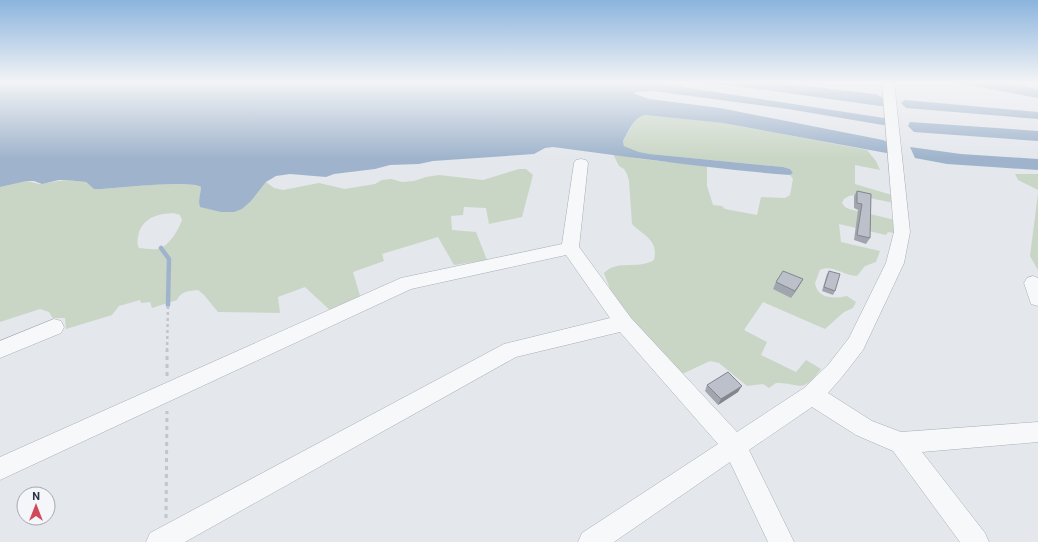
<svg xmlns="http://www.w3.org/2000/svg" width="1038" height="542" font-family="Roboto,sans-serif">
<rect width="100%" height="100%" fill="#e4e7ec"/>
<!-- green -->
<path fill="#c9d6c5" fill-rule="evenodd" d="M640,115H655L723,123L867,150L876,161L880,170L855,165V184L895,196L894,203L855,195L849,196L844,199L842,203L845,207L849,209L899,221V234L888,232L886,235L839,224L841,242L880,251L876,262L865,266L857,276C844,276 832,264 820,270L815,283C817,299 835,299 847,296L856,302L853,308L844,312L825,329L763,302L744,330L767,342L761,355L796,372L806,360L821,369C801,395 803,383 776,383L769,388L763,384L747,386L719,363L710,361L678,376L621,318L604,273C617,259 638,270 654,260C659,240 644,236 632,224L629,181L627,174L624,169L619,166L613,154L641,159L707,166V186L713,205L722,206L725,209L757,215L761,197L785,198L790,195L793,179L790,175L793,173L790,169L783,167L650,154L639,152L624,146L623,141L636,119Z
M519,169H526L533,175L522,217L489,224L486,208L464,207L463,215L451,216L452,230L476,232L487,260L454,265L438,237L382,254L384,261L353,272L361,299L333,313L305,287L278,297L280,313L218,312L204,295L198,290C189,291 181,291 177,300L152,308L150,302L141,303L140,300L119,306L112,315L66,329L65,318H53L49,312L40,309L0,322V187L27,181L39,184L66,180L86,182L94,189C114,189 189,179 201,187L200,194L251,201L266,182L274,188L283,190L319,183L345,189L375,184L382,180L391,179L402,182L414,181L426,177L439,175L483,180ZM173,213L180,215L182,220C179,229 170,244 161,248C155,251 145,248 139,248C136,242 138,238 139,232C145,217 158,214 173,213Z
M1015,174H1038V190L1018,180Z
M1038,193V270L1030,256Z"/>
<!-- water -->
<path fill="#9fb4cc" d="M0,82H651L884,118L889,120V126L788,109L653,91L635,92V94L649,99L720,108L883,140L890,143L892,154L723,123L646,115C634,116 629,131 623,141L624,146L639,152L650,154L783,167L790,169L793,173L790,175C711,169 632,157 553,147L545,148L534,154L433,161L419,164L390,165L375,169L334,174L326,177L290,174L276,176L266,182L251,201L242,209L234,212H221L200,207L199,202L201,187C190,179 114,189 94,189L86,182L66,180H59L42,184L34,181H27L0,187Z
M691,82H772L875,94L884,98L886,106H880L736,86Z
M952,82H999L1038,89V98Z
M905,100L1038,112V119L906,108L901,103Z
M910,122L1038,131V141L914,132L908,126Z
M910,147L961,154L1038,159V170L947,164L915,158Z"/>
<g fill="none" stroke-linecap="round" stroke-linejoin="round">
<!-- stream -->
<path stroke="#9fb4cc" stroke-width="4.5" d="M161,248L169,259L168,305"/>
<!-- minor casing -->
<g stroke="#a9aeb7" stroke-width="1">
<path id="minor" d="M882,82H894L910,232L904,263L863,350L842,377L828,393L872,421L901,432L1038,422V442L922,452L985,533L989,542H960L893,451L856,435L812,407L749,450L794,542H768L730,462L614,542H578L582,533L718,444L620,332L516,357L185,542H146L150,533L504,344L610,318L566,255L411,289L0,480V457L401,278L562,244L574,163L576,160L581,159L586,160L588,163L579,247L631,318L737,432L804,388L828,365L849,338L886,263L894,232Z
M1033,276L1038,278V306L1031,304L1024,283L1027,278Z
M54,319L61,321L64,327L61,333L0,358V341Z"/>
</g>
<!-- path-far1 -->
<path stroke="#c2c5cb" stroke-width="2.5" stroke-dasharray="3 3" stroke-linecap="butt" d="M167,351L168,305"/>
<!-- path -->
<path stroke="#c2c5cb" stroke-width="3" stroke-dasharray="4 4" stroke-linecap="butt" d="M167,376V350
M166,518L167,411"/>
<!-- minor -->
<use href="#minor" fill="#f7f8fa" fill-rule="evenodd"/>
</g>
<!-- wall -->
<path fill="#a1a5ae" d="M857,191L871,194L870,238L866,244L854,240L858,210L854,208V196Z
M829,271L835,291L833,295L822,291L827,274Z
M803,279L799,286L791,298L773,289L776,282Z
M707,385L738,392L718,405L705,391Z"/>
<!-- shaded-wall -->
<path fill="#83868d" d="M803,279L799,286L791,298L795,291Z
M742,386L738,392L718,405L721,399Z"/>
<!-- building -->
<path fill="#bbc0ca" stroke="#83868d" d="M857,191L871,194L870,238L857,235L862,204L857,203Z
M783,271L803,279L795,291L776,282Z
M829,271L840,274L835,291L824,287Z
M728,372L742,386L721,399L707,385Z"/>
<!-- sky -->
<linearGradient id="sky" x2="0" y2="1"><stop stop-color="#8bb4dd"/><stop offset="0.52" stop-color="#f3f4f6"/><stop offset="1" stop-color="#f3f4f6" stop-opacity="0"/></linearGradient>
<rect width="1038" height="158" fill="url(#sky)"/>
<!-- north arrow -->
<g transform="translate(36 506)"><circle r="19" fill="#f4f6f9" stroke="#a4a8b1"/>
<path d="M0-3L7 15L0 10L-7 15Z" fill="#d1495b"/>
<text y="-6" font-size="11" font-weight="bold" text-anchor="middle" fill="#2b3445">N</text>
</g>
</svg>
